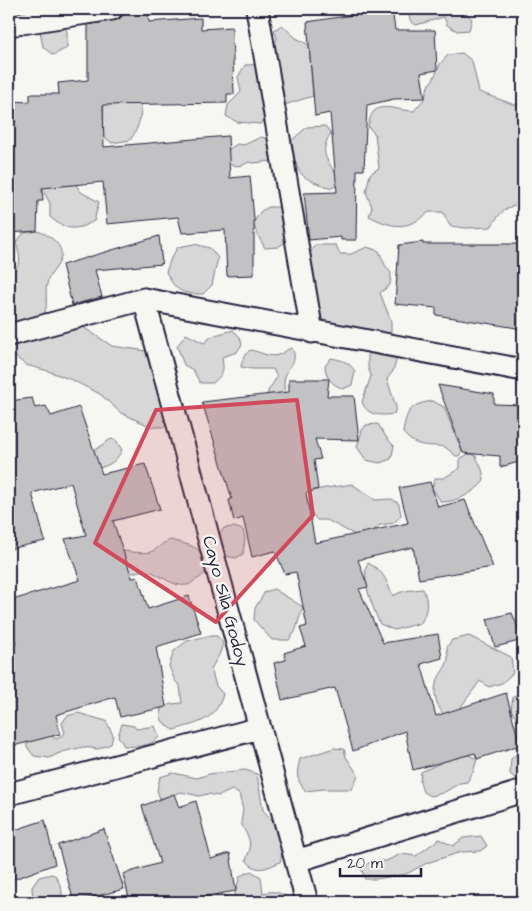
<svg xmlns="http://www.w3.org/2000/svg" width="532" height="911" font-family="'Architects Daughter',sans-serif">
<rect width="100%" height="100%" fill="#f6f6f2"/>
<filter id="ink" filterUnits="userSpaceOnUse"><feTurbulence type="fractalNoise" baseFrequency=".02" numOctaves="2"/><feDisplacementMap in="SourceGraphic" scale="10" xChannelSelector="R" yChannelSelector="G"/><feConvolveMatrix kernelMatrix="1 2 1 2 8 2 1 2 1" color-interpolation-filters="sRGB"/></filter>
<g filter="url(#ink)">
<!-- green -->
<path fill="#d7d7d7" stroke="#7c7c89" d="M410,9H465V12L472,19L469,30L457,31L447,25L444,17L416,25C409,21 408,17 410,9Z
M63,25L67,31V48L53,55L43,47L40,31Z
M282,25L296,38L309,45L313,96L284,105L260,124L237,122L226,116L228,105L241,92L238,77L245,65L276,64L274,47L277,38L274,30Z
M462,53L472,61L479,92L515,105L523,103V203C506,206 500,212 491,227L466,228L450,226L443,212H429C407,231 393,228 369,216L372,207L366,192L370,174L379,168L375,134L368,127C372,96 393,111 414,111L425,98L428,86L434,78L440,64L448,55Z
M141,93C142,110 141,126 130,140L112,143L103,136L104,95Z
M325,126L331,133C316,156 331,162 341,183L332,188C298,178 297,175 291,141L307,127Z
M261,137L269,139L272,161L253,163L249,162C240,167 235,167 225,162L228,150L237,144L244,145Z
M41,165L70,177L81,192L99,202L94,221C76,231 66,231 50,217V203L43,191Z
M269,207H284L296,235L278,247L265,248L258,236L253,223L261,211Z
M37,231C49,234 66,246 60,260C57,269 48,275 47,284C44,296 50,307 42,317L9,324V283H12C13,270 15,272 19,263C21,256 17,249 16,242L24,233Z
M194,244L210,248L218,258L212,285L203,294C182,294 176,292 166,272L171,258L178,247Z
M315,245H336L340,254H351L367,247L379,251L385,265L391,273L390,285L380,293L391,321V332L381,338L365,341L318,320L305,261Z
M64,327H83L112,346L147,351L162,361L174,409L165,427H152L121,413L100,394L72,380L48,371L26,365L14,356L9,342Z
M233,330L240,337L242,344L237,352L222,357C224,372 224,373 213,383H200L193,370L184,365L177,346L186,334L204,343L212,336Z
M292,348C298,361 291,363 286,374C283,381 284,388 285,395L267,406L268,391L277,377L273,369H252L241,367C242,360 244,355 250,350C259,351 269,358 278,355C283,354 286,349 292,348Z
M377,349L397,358L393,371L387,379L396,407L394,414C381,416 367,416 362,402L371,376L368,367V352Z
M331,358C342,360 350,362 355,372L352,385L343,389C332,384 326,379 325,366Z
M433,401L444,407L462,451L459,456H456L445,447C427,444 417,449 403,433C406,411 410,404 433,401Z
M378,424L386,437L394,446L391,459L380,463L366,460L357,447L362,430L366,425Z
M111,439L116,440L122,450C116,463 105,468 91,469L88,454C97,450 102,444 111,439Z
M468,454L475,455C480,465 483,468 484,481C474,493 457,502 441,502L432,488L435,478H444L460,468V459Z
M352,484L375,500L392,499L399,504L401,515L394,523L380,525L373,531L355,535L327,520H317L309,509L310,492C324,487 337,487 352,484Z
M234,527L243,530L245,539L243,554L236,558L225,556L218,549L219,535L224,528Z
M171,540C182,544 195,544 202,554C212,567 206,575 194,581C191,583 189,585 187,585C172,588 159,572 147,571C141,570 135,572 129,574L120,551C129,551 146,555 153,551C161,546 161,543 171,540Z
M368,563C385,572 385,579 393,596C402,590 413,590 423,589C429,603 427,611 421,623L394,630L380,624C373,608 360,578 368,563Z
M274,589L303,607L295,632L289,640H272L254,620L255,608L265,592Z
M208,636H217L223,643L220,653L211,669L216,686L223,694C216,721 197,723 174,730C163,723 159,721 161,708L171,704L182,703L180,686L175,681L169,666L174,651L187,641Z
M469,636L511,657L513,673L502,683L489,687L480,681L460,708L445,717C436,704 431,692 439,677C442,671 447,666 448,659C448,655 447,650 447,647L452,640Z
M520,694L523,697V731L522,726L511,710L513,697Z
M78,713L106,721L113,735L111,744L98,749L83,747L62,752L49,758L34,756L27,747L26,739L49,735L57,739L65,733L62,723L67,716Z
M122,724L134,726L136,729L155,726L159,737C151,747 136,747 124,746L118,736Z
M523,745V784L510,774L511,759L522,749Z
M334,748L344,749L346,757L358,775L352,789H324L305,791C296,778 296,775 300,759Z
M468,755L477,759L473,772L467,782L460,783L443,793L430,796L423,792L420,782L421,772L449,759Z
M245,770L257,774L263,810L277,826L284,846L280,862C266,868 257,874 246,860L250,849L249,839L241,823L243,810L239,794L232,790L219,796L208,794L199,796L181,792L160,799L157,790L160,777L173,773L197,778L209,774Z
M481,836L487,846L480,851L461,852L427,863L406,874L376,879H365L361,868L372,861H386L401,854L416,856L439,839L453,846L463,838Z
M251,871L261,877L263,893C276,890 282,892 291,902H188L206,877L220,894L233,900L240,876Z
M52,874L56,876C60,886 65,891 60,902H33L32,887L39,877Z"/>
<!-- building -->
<path fill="#c2c2c4" stroke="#22223b" d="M124,9H147L149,22L201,18V29L232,27L234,94H227V103L103,105L104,147L228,136L230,178L250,176L254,219V275L227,276L225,230L182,233L178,217L107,224L103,182L42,188L43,201H38L37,231L9,233V101L30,102V94H59L58,83L88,80V25L119,19L123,14Z
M392,9L395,30H435L437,70L421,73L425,98L394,99L367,105L364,170H357L356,240H341V237L309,240L304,193L337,192L330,113L315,116L307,22Z
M159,236L162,264L95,270L102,297L72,305L62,265Z
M423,242V244H523V329L436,315V308L395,304L399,245Z
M289,379H329L327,396H354L359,440L315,439L321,459L314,460L318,489L306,493L315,543L408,523L399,488L430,482L438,507L465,500L493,567L419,579L413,547L358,560L368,587L359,589L383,643L438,634L442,658L421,664L436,716L506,693L520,745L477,759L475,753L413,770L405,731L353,751L335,688L282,700L274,663L286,660L284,653L306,646L300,628L307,626L296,572L285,574L275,551L252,557L243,518L234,521L229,500L232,499L202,402L289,392Z
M438,385L494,394V404L523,405V461L500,467V456L463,453Z
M32,398L35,408L46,406L51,416L79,407L102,474L145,464L160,509L113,521L132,578L138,577L148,609L189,596L201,633L156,647L166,707L120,717L115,697L56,715L60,734L9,747V701L13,700L9,678V646L16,644L9,618V601L80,580L65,539L86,535L71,483L32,493L45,541L9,549V401Z
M512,613L523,640L495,647L487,619Z
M174,794L179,807L196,801L211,859L230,853L236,891L207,896L188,902H130L123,874L160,863L142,806Z
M45,820L55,864L9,881V832Z
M104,829L124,889L74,902L58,845Z"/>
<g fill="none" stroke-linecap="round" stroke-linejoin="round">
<!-- street casing -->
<g stroke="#22223b" stroke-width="25">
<path id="street" d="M257,9L312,332
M9,25L112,9
M144,299L307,902
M9,335L144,299L523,370
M9,794L260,728
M296,861L523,791"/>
</g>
<!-- street -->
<use href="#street" stroke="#f6f6f2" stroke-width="21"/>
</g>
</g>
<!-- marked area -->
<path fill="#d1495b" fill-opacity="0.2" stroke="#d1495b" stroke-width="4" stroke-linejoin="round" d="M297,400L313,515L216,622L95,543L156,410Z"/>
<g text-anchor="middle" stroke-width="5" stroke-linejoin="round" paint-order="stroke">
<!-- street labels -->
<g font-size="18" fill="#22223b" stroke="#f6f6f2">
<text transform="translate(226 601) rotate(75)" y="6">Cayo Sila Godoy</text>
</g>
</g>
<!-- margin -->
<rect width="532" height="911" fill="none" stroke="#f6f6f2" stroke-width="30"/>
<rect x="15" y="15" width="502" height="881" fill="none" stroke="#22223b" stroke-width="2" filter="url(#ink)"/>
<!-- scale -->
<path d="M340 868v8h81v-8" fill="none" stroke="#22223b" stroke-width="2.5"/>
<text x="347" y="868" font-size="15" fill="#22223b" stroke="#f6f6f2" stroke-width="4" paint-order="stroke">20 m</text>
</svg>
